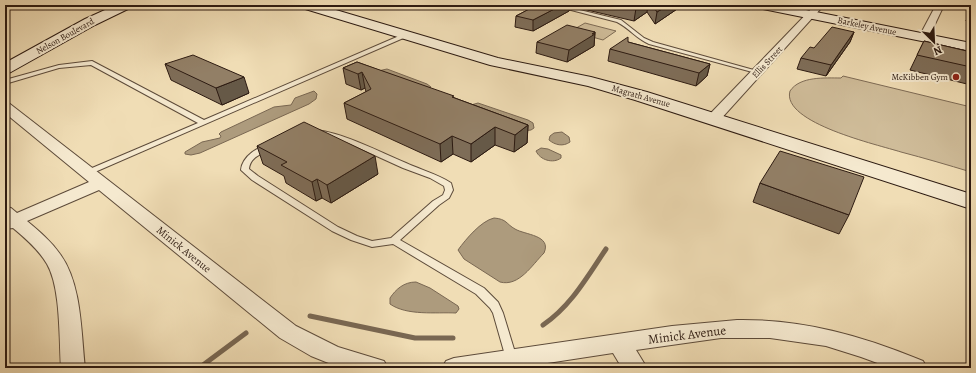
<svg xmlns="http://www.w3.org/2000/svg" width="976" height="373" font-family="Alegreya,serif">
<rect width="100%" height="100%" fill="#f0ddb5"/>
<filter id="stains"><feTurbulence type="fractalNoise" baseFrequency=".005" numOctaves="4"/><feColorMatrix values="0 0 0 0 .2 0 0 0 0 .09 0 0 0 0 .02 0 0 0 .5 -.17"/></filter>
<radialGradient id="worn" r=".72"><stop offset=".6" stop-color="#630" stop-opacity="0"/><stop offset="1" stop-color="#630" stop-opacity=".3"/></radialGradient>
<!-- green -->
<path fill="#cfbc99" stroke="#7e6b55" d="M585,23L616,31L603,40L571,31Z
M843,76L971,107V172C948,165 924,158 901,152C879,145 781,123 790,91C800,76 825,78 841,78Z"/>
<!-- water -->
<path fill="#ad9b7d" stroke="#796752" d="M387,69L427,84L431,87L430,88L378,71Z
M314,91L317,94L316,99L309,104L200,153L191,155L185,154V152L202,142L220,138L221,136L219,134L221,132L274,107L291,105L295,98Z
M478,103L528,120L533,123L534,128L531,130L523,131L471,105Z
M562,132L569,137L570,142C563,147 555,145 549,140L550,136L554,133Z
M541,148L548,149L561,155V158C553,164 540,160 536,151Z
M494,218C507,219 506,224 515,229C525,235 552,235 544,253C532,265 519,287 500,282L464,259L458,250C466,239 481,221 494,218Z
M416,282L430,288L458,306L459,309L456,313C436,312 407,316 390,304V298C396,289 404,282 416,282Z"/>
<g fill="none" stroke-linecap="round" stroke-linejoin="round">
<!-- stream -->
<path stroke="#796752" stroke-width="5" d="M310,316L415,338H453
M543,325C571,306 587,277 606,249
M199,368L246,333"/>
<!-- lane casing -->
<g stroke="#5d4b3a" stroke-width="2">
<path id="lane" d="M552,5H559L621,20L644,38L653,42L761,72L756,73L649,44C637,39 629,28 617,22Z
M406,33L409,35L408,36L88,175L84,173L85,171L198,123L91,65L59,68L5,84V80L59,65L92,61L204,120Z
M317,130C349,135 377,151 406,163C421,170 437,174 451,183L453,190L449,198L439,205L400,240L484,288L498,302L503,313L517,359L515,362L511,364L507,362L493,313L490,308L476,294L393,244L372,247L351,240L332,231L252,180L241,170C242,157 259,144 272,146L273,148L272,150C262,153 250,157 249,169L258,176L338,227L357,236L372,241L391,238L433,201L443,195L445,190L444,186L430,178L403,168L348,143L327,136L315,133L314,132Z"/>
</g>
<!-- street casing -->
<g stroke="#5d4b3a" stroke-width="2">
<path id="street" d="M815,5H824L719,121H709L707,118L709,115Z
M936,5H944L928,39H920L919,37Z
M5,103L10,104L296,326L338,347L384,361L388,368H341L311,356L280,338L99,190L27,221C39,231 51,241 60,254C82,284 81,333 85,368H61C59,339 61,288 47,264C39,250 25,238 13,228L5,229V207L11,208L17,213L89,182L5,113Z
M737,320C803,319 863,336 923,361L927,368H891L861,357L826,346L770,338H721L636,350L647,368H622L613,353L515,368H442L446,361L454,358L672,326Z"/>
</g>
<!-- secondary casing -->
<g stroke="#2c1a11" stroke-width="2">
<path id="secondary" d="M116,5H132L130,8L95,25L11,72L5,74V63L85,19Z
M300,5H319L498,58L591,77L647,92L971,194V209L635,100L588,86L490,65L302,8Z
M757,5H781L971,43V51L763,9L759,8Z"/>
</g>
<!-- lane -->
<use href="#lane" fill="#f5e9cf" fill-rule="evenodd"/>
<!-- street -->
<use href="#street" fill="#f5e9cf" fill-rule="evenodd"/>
<!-- secondary -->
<use href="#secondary" fill="#f5e9cf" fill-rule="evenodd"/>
</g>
<!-- wall -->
<path fill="#7e6d58" stroke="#2c1a11" d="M537,5H683L655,24L647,12L634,21L570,6L569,11L533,31L515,27L516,16Z
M971,9V20L966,21Z
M595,32L594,46L567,62L536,53L537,42Z
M854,32L850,42L826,76L797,69L801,58L814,48Z
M924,41L971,52V85L910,70Z
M628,42L710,64L707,76L696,86L608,61L610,49Z
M357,62L528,125L527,143L514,152L495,145L471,162L453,154L441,162L347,119L344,103L366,92L365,88L361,90L346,84L343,68Z
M165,64L249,93L222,105L171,80Z
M257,146L378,174L331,203L322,198L316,201L286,183L284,176L263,164Z
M760,183L849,215L839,234L753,202Z"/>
<!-- shaded-wall -->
<path fill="#665947" stroke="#2c1a11" d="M562,5H570L569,11L533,31V20Z
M642,5H648L647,12L634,21L636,8Z
M668,5H683L655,24L657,12Z
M971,12V20L966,21Z
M595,32L594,46L567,62L569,50Z
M854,32L850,42L826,76L831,65Z
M710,64L707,76L696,86L699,73Z
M362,72L365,88L361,90L358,74Z
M244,77L249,93L222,105L216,88Z
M528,125L527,143L514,152L515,135Z
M495,127V145L471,162V144Z
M452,136L453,154L441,162L440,144Z
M375,156L378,174L331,203L327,185Z
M317,179L322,198L316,201L312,182Z"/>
<!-- building -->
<path fill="#927f66" stroke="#2c1a11" d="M537,5H562L533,20L516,16Z
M619,5H642L636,8Z
M652,5H668L657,12Z
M567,25L595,32L592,34H595L569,50L537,42Z
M832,27L854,32L831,65L801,58L810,47L814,48Z
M628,37V42L710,64L699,73L610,49Z
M924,41L971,52V67L917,55Z
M193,55L244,77L216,88L165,64Z
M357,62L454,96L452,97L528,125L515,135L495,127L471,144L452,136L440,144L344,103L371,89L362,72L358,74L343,68Z
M304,122L375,156L327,185L317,179L312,182L281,165L287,162L257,146Z
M780,151L864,177L849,215L760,183Z"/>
<!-- markers -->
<circle fill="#8f2418" stroke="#f5e9cf" stroke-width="1.5" cx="956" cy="77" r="4"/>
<g text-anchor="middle" stroke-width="4" stroke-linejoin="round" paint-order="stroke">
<!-- far-street labels -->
<g font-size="9" fill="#2c1a11" stroke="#f5e9cf">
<text transform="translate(867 26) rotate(12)" y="3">Barkeley Avenue</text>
<text transform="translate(65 36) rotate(-29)" y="3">Nelson Boulevard</text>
<text transform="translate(767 62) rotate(-47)" y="3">Ellis Street</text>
<text transform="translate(641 96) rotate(16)" y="3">Magrath Avenue</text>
</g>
<!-- far-poi labels -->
<g font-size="9" fill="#2c1a11" stroke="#f5e9cf" text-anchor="end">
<text x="948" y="80">McKibben Gym</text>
</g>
<!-- street labels -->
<g font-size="11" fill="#2c1a11" stroke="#f5e9cf">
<text transform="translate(184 249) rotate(39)" y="4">Minick Avenue</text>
</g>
<!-- near-street labels -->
<g font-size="13" fill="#2c1a11" stroke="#f5e9cf">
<text transform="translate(687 334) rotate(-7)" y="5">Minick Avenue</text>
</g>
</g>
<!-- margin -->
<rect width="976" height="373" fill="none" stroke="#f0ddb5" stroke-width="20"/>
<rect x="6" y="6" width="964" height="361" fill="none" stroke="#2c1a11" stroke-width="2"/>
<rect x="10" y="10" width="956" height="353" fill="none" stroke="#2c1a11"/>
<!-- north arrow -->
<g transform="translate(934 42) rotate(156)" stroke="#f5e9cf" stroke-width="3" paint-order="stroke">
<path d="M0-3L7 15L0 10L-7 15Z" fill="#2c1a11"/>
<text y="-6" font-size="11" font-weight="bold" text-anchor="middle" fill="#2c1a11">N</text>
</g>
<rect width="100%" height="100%" filter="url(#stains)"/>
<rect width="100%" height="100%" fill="url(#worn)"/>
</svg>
